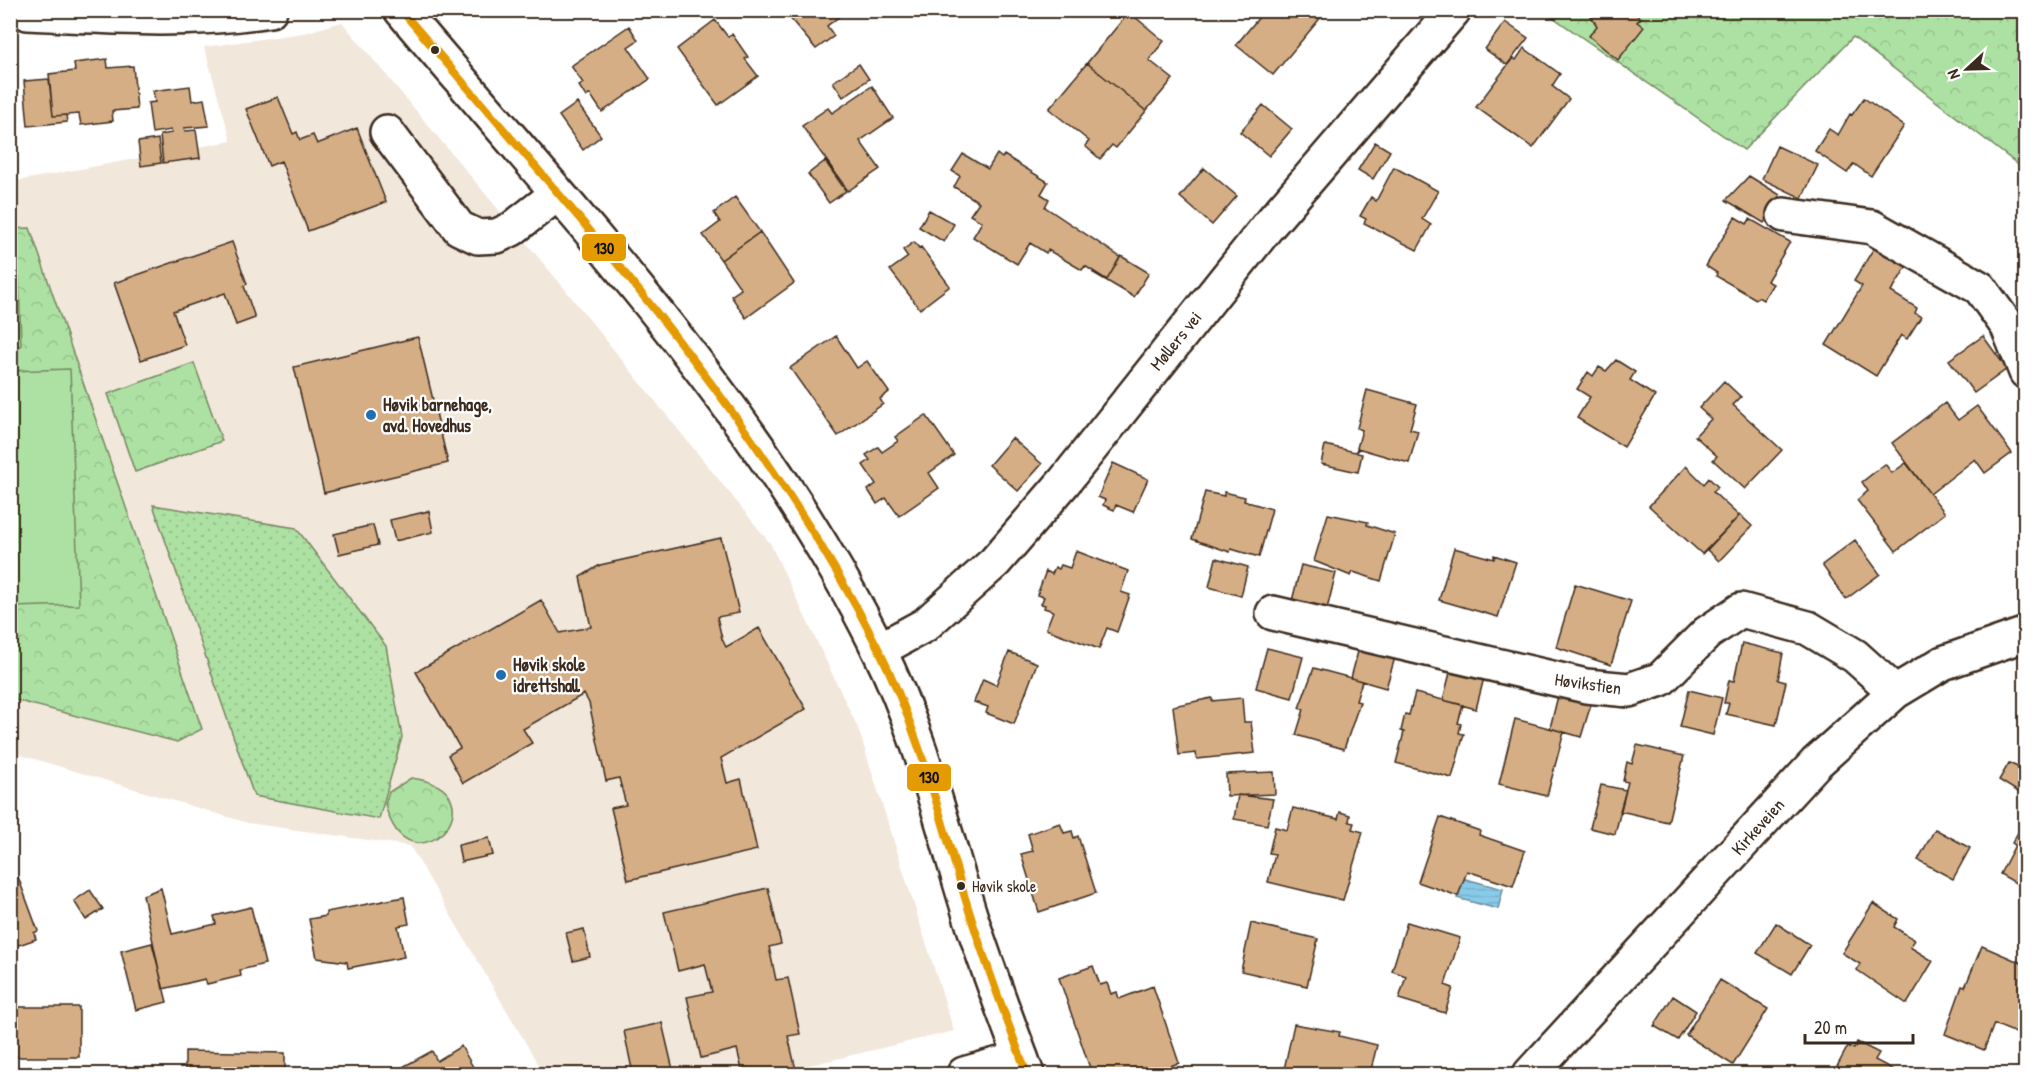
<svg xmlns="http://www.w3.org/2000/svg" width="2036" height="1085" font-family="'Patrick Hand',sans-serif">
<defs>
<pattern id="grass-dots" width="8" height="8" patternUnits="userSpaceOnUse" patternTransform="scale(1.5)"><rect width="8" height="8" fill="#ade1a3"/><path d="M2 2h.1M6 6h.1" fill="none" stroke="#96c18c" stroke-width="1.8" stroke-linecap="round"/></pattern>
<pattern id="forest-crowns" width="20" height="18" patternUnits="userSpaceOnUse" patternTransform="scale(1.5)"><rect width="20" height="18" fill="#ade1a3"/><path d="M2 6a3 3 0 1 1 6 0M12 15a3 3 0 1 1 6 0" fill="none" stroke="#96c18c"/></pattern>
<pattern id="water-rules" width="6" height="5" patternUnits="userSpaceOnUse" patternTransform="scale(1.5)"><rect width="6" height="5" fill="#88cbe9"/><path d="M0 2.5h6" fill="none" stroke="#76aec7"/></pattern>
</defs>
<rect width="100%" height="100%" fill="#fff"/>
<filter id="ink" filterUnits="userSpaceOnUse"><feTurbulence type="fractalNoise" baseFrequency=".0167" numOctaves="2"/><feDisplacementMap in="SourceGraphic" scale="12" xChannelSelector="R" yChannelSelector="G"/><feConvolveMatrix kernelMatrix="1 2 1 2 8 2 1 2 1" color-interpolation-filters="sRGB"/></filter>
<g filter="url(#ink)">
<!-- built -->
<path fill="#f2e7db" d="M342,22L559,282L770,543L858,728L954,1031L772,1074H544L410,846L248,823L11,752V182L231,141L204,47L304,33Z"/>
<!-- grass -->
<path fill="url(#grass-dots)" stroke="#748660" stroke-width="1.5" d="M153,505L296,528L386,646L402,737L379,819L254,796Z"/>
<!-- forest -->
<path fill="url(#forest-crowns)" stroke="#748660" stroke-width="1.5" d="M1544,11H2025V170L1853,37L1744,150Z
M30,228L202,729L177,742L11,699L10,229Z
M194,363L222,441L135,472L108,394Z
M411,778C509,790 409,900 385,804L389,792Z"/>
<!-- garden -->
<path fill="#ade1a3" stroke="#748660" stroke-width="1.5" d="M19,277L21,346L11,347V278Z
M70,369L79,605L11,607V371Z"/>
<!-- water -->
<path fill="url(#water-rules)" stroke="#698b98" stroke-width="1.5" d="M1462,878L1503,889L1498,909L1457,898Z"/>
<!-- building -->
<path fill="#d5ae86" stroke="#3b2a1e" stroke-width="1.5" d="M783,10H844L845,12L827,26L834,36L816,49Z
M1265,10H1327L1273,75L1236,45Z
M1587,10H1632L1641,18L1637,22L1644,27L1618,60L1589,36L1597,26Z
M1129,12L1164,41L1149,60L1173,79L1146,111L1087,63Z
M715,20L728,37L732,34L748,57L745,59L758,76L718,105L677,49Z
M1505,22L1528,38L1507,65L1485,49Z
M629,26L638,40L628,47L650,79L602,112L590,94L586,97L579,86L583,83L571,66Z
M1524,48L1560,74L1552,86L1569,99L1533,148L1476,107L1513,58L1516,60Z
M107,59L108,68L133,66L137,109L112,111L113,121L81,125L79,114L53,116L49,74L75,71L74,63Z
M1087,63L1146,111L1116,148L1112,145L1100,159L1085,146L1089,141L1049,109Z
M859,64L869,79L843,97L833,82Z
M49,79L53,116L66,115L67,122L28,126L24,81Z
M190,86L192,101L204,99L209,126L184,128L185,131L196,130L200,158L163,163L160,135L172,133L171,130L152,133L148,103L155,102L153,91Z
M872,86L893,118L860,141L880,169L848,191L802,126L828,108L832,113Z
M278,97L293,134L297,132L300,140L313,135L317,144L357,128L386,202L308,231L281,161L269,166L246,109Z
M1864,98L1904,126L1871,176L1854,164L1847,173L1815,151L1829,129L1838,135L1850,114L1852,115Z
M577,103L601,136L583,150L559,116Z
M1263,105L1292,129L1269,156L1240,132Z
M158,139L161,163L141,166L138,142Z
M1375,142L1390,151L1373,179L1358,170Z
M1777,146L1818,165L1802,198L1762,179Z
M963,154L988,169L997,154L1002,158L1004,155L1048,182L1041,194L1049,199L1045,207L1120,257L1107,280L1085,266L1082,270L1048,250L1046,253L1030,243L1017,264L973,237L982,222L970,215L979,202L954,187L960,176L952,171Z
M825,161L846,191L829,203L808,174Z
M1394,167L1438,191L1422,219L1431,225L1417,250L1364,223L1366,219L1360,216L1371,197L1376,201Z
M1204,168L1237,196L1212,225L1180,197Z
M1749,176L1780,195L1764,223L1726,200Z
M735,197L760,232L721,260L703,235L720,222L714,213Z
M929,210L954,224L944,242L919,227Z
M1735,217L1747,224L1750,219L1790,242L1767,281L1773,284L1763,300L1758,297L1756,299L1716,276L1717,273L1706,266Z
M760,232L794,283L746,318L731,296L741,289L721,260Z
M232,242L247,284L244,286L255,318L236,325L225,293L173,311L185,345L141,360L114,283Z
M914,242L919,248L921,247L950,286L920,309L890,270L908,257L903,250Z
M1875,246L1907,266L1891,292L1917,308L1915,313L1921,317L1907,339L1901,335L1876,376L1826,345L1862,286L1854,281Z
M1121,256L1149,273L1134,297L1092,272L1107,280Z
M836,336L857,368L867,361L889,392L880,399L883,404L838,436L790,368Z
M1983,336L2007,369L1974,393L1949,360Z
M418,337L448,463L324,493L294,367Z
M1616,360L1635,372L1630,380L1655,396L1624,447L1577,418L1590,397L1577,389L1588,372L1593,376L1599,367L1606,371Z
M1724,381L1741,397L1733,405L1782,450L1745,489L1713,460L1717,456L1695,436L1711,419L1699,408Z
M1367,390L1417,404L1410,429L1418,431L1409,463L1357,448L1362,430L1357,428Z
M1945,403L1958,420L1977,406L2012,453L1985,473L1975,459L1930,494L1892,443Z
M926,415L954,455L929,473L939,488L899,516L886,498L877,504L868,490L876,484L863,465L870,460L866,455L878,447L882,452L898,441L895,437Z
M1012,438L1042,464L1018,491L989,465Z
M1325,445L1355,452L1358,448L1357,453L1362,454L1358,472L1321,464Z
M1113,463L1148,479L1133,512L1116,505L1114,510L1103,505L1105,500L1098,497Z
M1906,463L1945,513L1896,551L1857,500L1868,491L1862,482L1885,464L1892,473Z
M1686,466L1704,484L1709,478L1718,487L1713,492L1739,516L1702,554L1649,506Z
M1205,492L1224,496V492L1245,497L1244,501L1272,509L1259,557L1231,549L1230,552L1192,539Z
M429,511L433,532L395,541L390,520Z
M1328,514L1368,522L1367,525L1395,534L1381,581L1353,572L1351,576L1314,561Z
M1740,515L1752,526L1719,561L1707,550Z
M373,525L378,545L339,554L334,534Z
M721,538L739,613L717,617L722,639L726,647L759,628L806,709L721,758L727,783L741,779L757,850L628,880L611,808L626,805L619,778L606,781L589,703L584,694L523,729L532,743L463,783L448,755L460,748L416,672L541,600L560,633L591,627L580,577L600,565Z
M1855,540L1880,574L1846,599L1822,565Z
M1454,548L1494,559V555L1516,562L1498,617L1439,600Z
M1076,551L1128,571L1121,592L1130,595L1117,632L1107,628L1099,649L1046,629L1053,611L1044,608L1045,605L1041,604L1044,597L1037,595L1046,571L1052,574L1055,567L1059,569L1061,565L1070,568Z
M1216,558L1248,567L1241,596L1209,587Z
M1301,565L1336,573L1327,609L1292,601Z
M1575,584L1631,601L1611,665L1556,647Z
M1742,643L1783,653L1778,680L1786,682L1776,725L1726,714L1729,703H1724L1729,680L1734,681Z
M1360,644L1396,654L1386,688L1351,678Z
M1267,648L1303,657L1292,698L1256,688Z
M1009,652L1037,663L1014,724L986,713L988,707L974,702L983,679L996,685Z
M1452,665L1485,674L1476,709L1443,700Z
M1314,668L1362,681L1356,701L1360,702L1344,749L1296,735L1304,709L1299,708Z
M1689,690L1722,698L1713,735L1680,727Z
M1559,692L1592,701L1581,737L1550,728Z
M1415,693L1463,705L1458,723L1461,724L1459,733L1464,734L1452,778L1396,763L1404,732L1401,731L1405,714L1409,715Z
M1212,698V701L1242,698L1244,722H1251L1255,753L1197,759L1196,753L1179,755L1173,706Z
M1515,719L1564,732L1547,796L1499,784Z
M1637,745L1684,756L1668,822L1620,811L1628,782L1623,781L1627,762L1632,764Z
M2009,763L2026,771V797L1999,780Z
M1274,772L1275,794L1227,796L1226,774Z
M1601,785L1626,790L1615,834L1590,828Z
M1238,795L1273,799L1267,825L1234,819Z
M1293,808L1338,819L1340,812L1350,815L1349,822L1354,823L1352,829L1363,832L1343,900L1268,882L1275,854L1269,853L1275,827L1287,830Z
M1440,817L1480,831L1479,835L1525,851L1513,886L1467,871L1458,896L1418,882Z
M1060,823L1064,833L1072,831L1074,838L1078,836L1096,893L1039,912L1021,854L1033,851L1028,834Z
M2026,828V889L2000,874L2015,845L2012,843L2020,829L2024,831Z
M1935,829L1970,848L1953,879L1918,860Z
M489,838L493,855L461,862L458,845Z
M18,877L38,931L34,933L36,939L10,948V880Z
M161,888L172,934L216,924L214,916L251,907L265,964L240,970L241,976L207,984L205,979L163,989L143,895Z
M768,888L781,944L769,947L776,980L788,978L800,1034L788,1036L797,1074H743L737,1049L701,1058L687,997L712,992L705,964L678,971L664,912Z
M90,890L103,909L86,920L74,901Z
M404,897L409,924L398,926L404,957L348,968L347,962L317,958L309,919L326,916V912Z
M1873,903L1898,919L1894,927L1915,940L1910,947L1933,961L1907,1004L1857,970L1860,964L1842,953Z
M1407,922L1460,938L1445,985L1453,988L1445,1013L1399,999L1406,976L1392,971Z
M1251,923L1318,939L1307,986L1241,971Z
M1776,923L1810,945L1792,974L1757,953Z
M584,929L590,957L573,961L566,933Z
M152,943L167,1002L136,1010L121,951Z
M1982,946L2026,965L2023,1036L1994,1024L1984,1050L1945,1034L1962,986L1965,987Z
M1093,966L1100,985L1107,983L1111,994L1117,992L1119,999L1153,986L1179,1063L1145,1074H1092L1059,978Z
M1720,980L1768,1009L1733,1065L1686,1035Z
M1673,996L1696,1011L1678,1040L1654,1026Z
M10,1007H79V1057H10Z
M662,1023L674,1074H633L624,1031Z
M1294,1024L1340,1032L1339,1036L1377,1045L1370,1074L1330,1068L1329,1074H1283Z
M1857,1042L1879,1053L1875,1060L1896,1071L1895,1074H1833L1848,1046L1854,1049Z
M461,1046L477,1074H390L432,1051L437,1061Z
M185,1051L285,1053V1074H185Z"/>
<g fill="none" stroke-linecap="round" stroke-linejoin="round">
<!-- minor casing -->
<g stroke="#3b2a1e" stroke-width="38">
<path id="minor" d="M27,10L28,13C108,17 191,23 270,10
M387,132L459,228L478,237L497,236L512,229L557,194
M1784,215L1872,227L1980,288L2008,327L2026,372
M1273,613L1586,686L1629,690L1661,679L1707,633L1741,610L1808,628L1855,656L1895,692
M879,650L925,625L995,562L1064,482L1268,226L1454,10
M964,1074L1021,1058
M1530,1074L1816,763L1895,692L1943,663L2026,634"/>
</g>
<!-- major casing -->
<g stroke="#3b2a1e" stroke-width="38">
<path id="major" d="M401,10C571,212 760,409 878,648C920,732 942,825 970,915C987,969 1008,1022 1027,1074"/>
</g>
<!-- minor -->
<use href="#minor" stroke="#fff" stroke-width="33"/>
<!-- major -->
<use href="#major" stroke="#fff" stroke-width="33"/>
<!-- bus-1 casing -->
<g stroke="#fff" stroke-width="12">
<path id="bus-1" d="M401,10C573,212 757,409 878,648C920,732 942,825 970,914C987,968 1007,1021 1027,1074"/>
</g>
<!-- bus-1 -->
<use href="#bus-1" stroke="#e49a03" stroke-width="8"/>
</g>
</g>
<!-- markers -->
<g fill="#3b2a1e" stroke="#fff" stroke-width="2">
<circle cx="435" cy="50" r="5"/>
<circle cx="961" cy="886" r="5"/>
</g>
<g fill="#1f6fb2" stroke="#fff" stroke-width="2">
<circle cx="371" cy="415" r="6"/>
<circle cx="501" cy="675" r="6"/>
</g>
<g text-anchor="middle" stroke-width="4.5" stroke-linejoin="round" paint-order="stroke">
<!-- bus labels -->
<g font-size="16" fill="#3b2a1e" stroke="#fff" text-anchor="start">
<text x="972" y="892">Høvik skole</text>
</g>
<!-- street labels -->
<g font-size="18" fill="#3b2a1e" stroke="#fff">
<text transform="translate(1176 341) rotate(-51)" y="6">Møllers vei</text>
<text transform="translate(1588 684) rotate(8)" y="6">Høvikstien</text>
<text transform="translate(1758 827) rotate(-48)" y="6">Kirkeveien</text>
</g>
<!-- poi labels -->
<g font-size="18" font-weight="bold" fill="#3b2a1e" stroke="#fff" text-anchor="start">
<text x="383" y="411">Høvik barnehage,<tspan x="383" dy="21">avd. Hovedhus</tspan></text>
<text x="513" y="671">Høvik skole<tspan x="513" dy="21">idrettshall</tspan></text>
</g>
</g>
<g stroke="#fff" stroke-width="2">
<rect x="581" y="233" width="46" height="29" rx="6" fill="#e49a03"/>
<rect x="906" y="763" width="46" height="29" rx="6" fill="#e49a03"/>
</g>
<g font-size="16" text-anchor="middle" font-weight="bold" fill="#111">
<text x="604" y="254">130</text>
<text x="929" y="783">130</text>
</g>
<!-- margin -->
<rect width="2036" height="1085" fill="none" stroke="#fff" stroke-width="36"/>
<rect x="18" y="18" width="2000" height="1049" fill="none" stroke="#3b2a1e" stroke-width="2" filter="url(#ink)"/>
<!-- north arrow -->
<g transform="translate(1967 69) rotate(248)" stroke="#ffffff" stroke-width="4.5" paint-order="stroke">
<path d="M0-4.5L10 22L0 15L-10 22Z" fill="#3b2a1e"/>
<text y="-9" font-size="16" font-weight="bold" text-anchor="middle" fill="#3b2a1e">N</text>
</g>
<!-- scale -->
<path d="M1805 1034v9h108v-9" fill="none" stroke="#3b2a1e" stroke-width="3"/>
<text x="1814" y="1034" font-size="18" fill="#3b2a1e" stroke="#ffffff" stroke-width="4.5" paint-order="stroke">20 m</text>
</svg>
